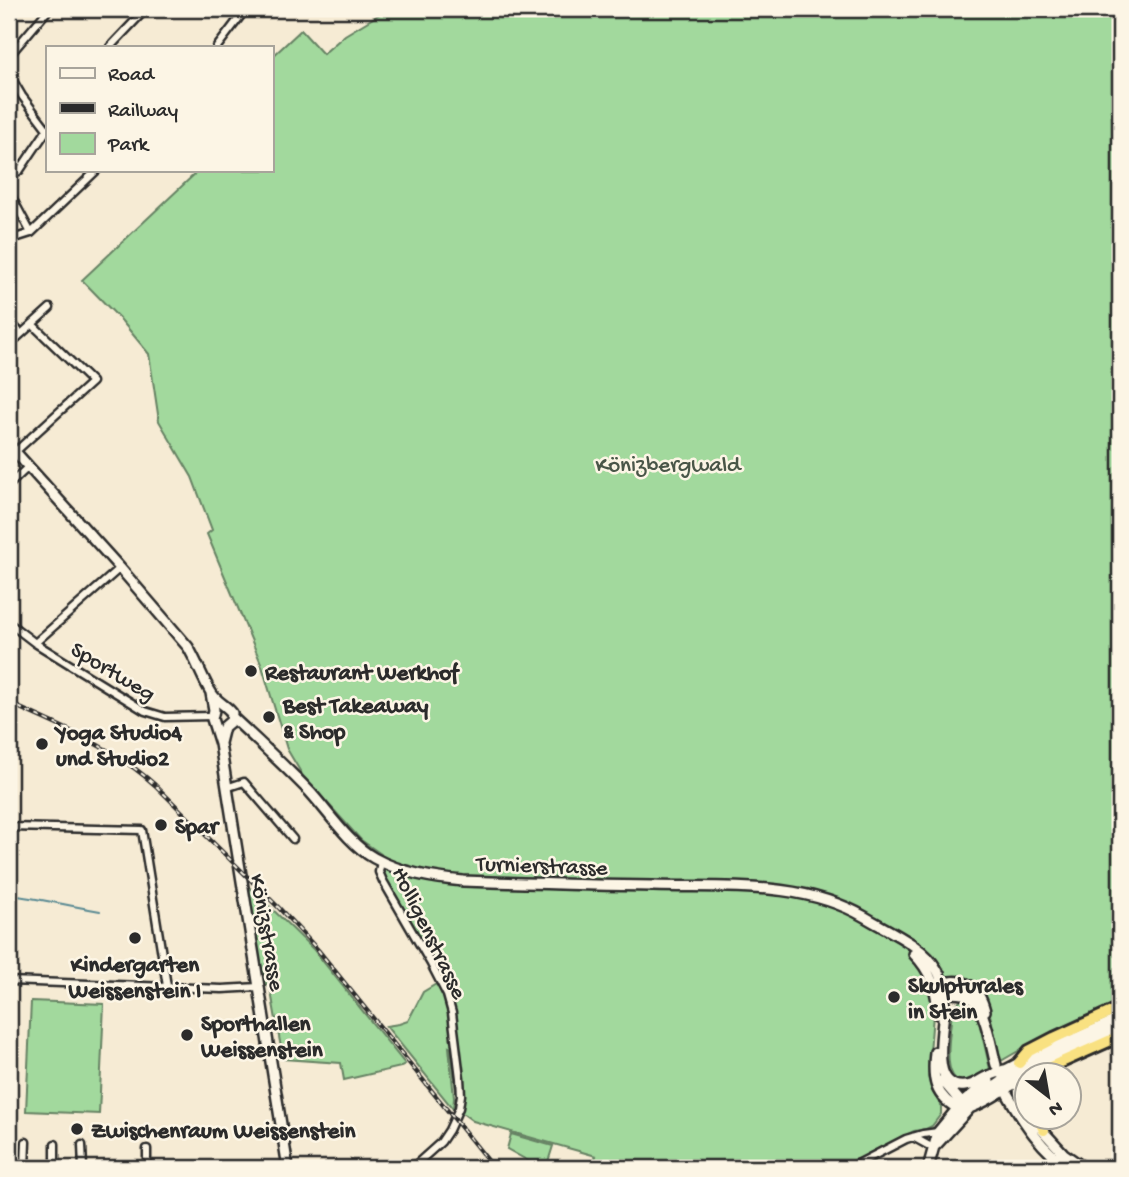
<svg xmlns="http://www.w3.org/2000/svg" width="1129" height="1177" font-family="'Gochi Hand',sans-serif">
<rect width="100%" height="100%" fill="#f6ebd4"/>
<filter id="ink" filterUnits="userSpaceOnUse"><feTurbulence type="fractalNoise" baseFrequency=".0143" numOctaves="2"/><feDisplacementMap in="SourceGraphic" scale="14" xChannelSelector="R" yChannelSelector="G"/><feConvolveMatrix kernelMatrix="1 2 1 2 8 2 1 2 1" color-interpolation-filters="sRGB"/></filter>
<g filter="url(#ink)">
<!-- green -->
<path fill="#a2d99d" stroke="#668264" stroke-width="2" d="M388,9H1120V845L1118,873L1120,902V1004L1041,1038L1001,1061L985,994L968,978L956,976L946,978L934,1002L928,1077L932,1091L941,1106V1114L932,1126L926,1129L914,1131L870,1153L878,1168H595L592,1167L596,1156L473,1121L462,1113L464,1078L455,1009L452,1000L446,985L384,877L381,854L361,840L303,776L287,749L261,663L207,534L212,530L192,477L159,421L149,354L121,320L82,280L199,170H271V58L301,30L323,54L345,35Z
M247,886L255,892L313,949L405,1064L401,1066V1067L344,1080L341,1063L283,1059L267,969H265L268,986L263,983Z
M438,983L448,1008L458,1085V1093H456L451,1048L449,1047L454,1098L453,1109L386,1026L399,1024L408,1021L423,992Z
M962,1000L973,1005L977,1013L990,1069C936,1109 949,1042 952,1012H954L955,1005Z
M31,1001L104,1004L99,1114L26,1111Z
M511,1134L553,1146L546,1168H541L507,1149Z"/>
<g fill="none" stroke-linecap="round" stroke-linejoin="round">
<!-- stream -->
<path stroke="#5a8a93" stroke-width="2" d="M9,895C39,898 69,906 100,911"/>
<!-- minor casing -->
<g stroke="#2b2b2b" stroke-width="11">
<path id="minor" d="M110,47L146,9
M217,47L246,9
M9,56L49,9
M9,74L22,96L47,129
M9,178L20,170L47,130
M9,192L31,233
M9,240L31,233L97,170
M9,320L21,334
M9,345L50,308
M15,452L92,382L32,324
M9,485L28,467
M9,623L35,643L145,711L165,717L212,716
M35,643L120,568
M226,788L244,782L293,839
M9,827L142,830L167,986
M381,861L379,872L383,881L431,964L447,995L452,1013L460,1078L461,1095L459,1108L449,1130L441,1142L412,1168
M9,981L222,989L259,987
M913,1137L933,1148
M82,1145L83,1168
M147,1149V1168
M25,1168L26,1142
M55,1168V1144
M850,1168L906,1139L923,1134L938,1132"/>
</g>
<!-- secondary casing -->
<g stroke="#2b2b2b" stroke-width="14">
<path id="secondary" d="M9,445L120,568L188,647C197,662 203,680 212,694C218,703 226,705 232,713L231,721L224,727L220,743
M211,693L214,710L212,719L220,744L288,1168
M232,717C258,741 285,766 310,792C329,813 349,844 374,858C401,873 433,878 463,881C526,883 590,885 653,886C724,888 802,880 865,917C888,931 923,945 937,970C944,982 944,997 944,1011C943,1031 929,1090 965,1086C973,1086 978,1081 984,1078C990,1075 997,1073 1004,1070
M914,954C931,971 937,990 938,1014
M939,984C965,976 979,987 985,1011
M938,993C947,993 958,992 966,995C985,1001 991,1047 996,1065
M935,1052C932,1079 934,1097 961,1110
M1000,1073L1019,1063L1120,1018
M1020,1078C1018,1093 1019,1100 1028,1112
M942,1080L959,1100L963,1108
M1008,1095C1024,1123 1042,1150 1069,1168
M972,1107C992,1100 1008,1085 1028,1077
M1031,1118L1064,1154L1084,1168
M936,1145L980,1097L1007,1078L1120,1027
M928,1168L938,1132L961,1104L989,1081"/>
</g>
<!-- motorway casing -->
<g stroke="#2b2b2b" stroke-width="16">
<path id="motorway" d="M1019,1063L1029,1051L1054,1038L1120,1008
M1030,1076L1120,1036
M1038,1118L1044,1130"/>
</g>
<!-- minor -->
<use href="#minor" stroke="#fcf5e5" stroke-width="6"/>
<!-- secondary -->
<use href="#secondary" stroke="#fcf5e5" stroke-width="9"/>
<!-- motorway -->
<use href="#motorway" stroke="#f9e181" stroke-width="10"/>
<!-- rail casing -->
<g stroke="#2b2b2b" stroke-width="4.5">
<path id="rail" d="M9,703C61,727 112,746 155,785L279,908L318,950L494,1168
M1119,1168H1120"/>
</g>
<!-- rail -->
<use href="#rail" stroke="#fcf5e5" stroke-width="2" stroke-dasharray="5" stroke-linecap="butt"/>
</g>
</g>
<!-- markers -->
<g fill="#2b2b2b" stroke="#fcf5e5" stroke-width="2.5">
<circle cx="251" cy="671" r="7"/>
<circle cx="269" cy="717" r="7"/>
<circle cx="42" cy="744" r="7"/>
<circle cx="161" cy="825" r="7"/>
<circle cx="135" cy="938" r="7"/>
<circle cx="894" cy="997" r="7"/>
<circle cx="187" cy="1035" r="7"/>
<circle cx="77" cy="1129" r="7"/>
</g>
<g text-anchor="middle" stroke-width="5" stroke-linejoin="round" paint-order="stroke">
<!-- park labels -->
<g font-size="23" fill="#495648" stroke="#fcf5e5">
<text x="668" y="471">Könizbergwald</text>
</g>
<!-- street labels -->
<g font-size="23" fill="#2b2b2b" stroke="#fcf5e5">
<text transform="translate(114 670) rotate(31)" y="8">Sportweg</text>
<text transform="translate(542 864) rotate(2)" y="8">Turnierstrasse</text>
<text transform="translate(269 932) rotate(80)" y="8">Könizstrasse</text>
<text transform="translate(431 932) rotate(64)" y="8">Holligenstrasse</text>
</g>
<!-- poi labels -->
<g font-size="23" font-weight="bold" fill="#2b2b2b" stroke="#fcf5e5" text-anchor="start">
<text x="265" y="679">Restaurant Werkhof</text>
<text x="283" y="712">Best Takeaway<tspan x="283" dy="26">&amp; Shop</tspan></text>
<text x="56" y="739">Yoga Studio4<tspan x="56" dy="26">und Studio2</tspan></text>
<text x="175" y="833">Spar</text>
<text x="135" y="971" text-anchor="middle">Kindergarten<tspan x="135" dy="26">Weissenstein I</tspan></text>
<text x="908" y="992">Skulpturales<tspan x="908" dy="26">in Stein</tspan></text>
<text x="201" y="1030">Sporthallen<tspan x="201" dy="26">Weissenstein</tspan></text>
<text x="91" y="1137">Zwischenraum Weissenstein</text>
</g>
</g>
<!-- margin -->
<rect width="1129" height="1177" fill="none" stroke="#fcf5e5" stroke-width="35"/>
<rect x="18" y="18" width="1094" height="1142" fill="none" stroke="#2b2b2b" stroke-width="2.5" filter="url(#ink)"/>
<!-- legend -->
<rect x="46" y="46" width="228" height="126" fill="#fcf5e5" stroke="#a8a49b" stroke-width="2"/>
<rect x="60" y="68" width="35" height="10" fill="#fcf5e5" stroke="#a8a49b" stroke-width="2"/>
<text x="108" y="80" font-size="21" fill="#2b2b2b">Road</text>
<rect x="60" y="103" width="35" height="10" fill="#2b2b2b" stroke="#a8a49b" stroke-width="2"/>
<text x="108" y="116" font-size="21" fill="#2b2b2b">Railway</text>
<rect x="60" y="133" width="35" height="21" fill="#a2d99d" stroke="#a8a49b" stroke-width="2"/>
<text x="108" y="150" font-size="21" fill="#2b2b2b">Park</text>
<!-- north arrow -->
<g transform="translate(1048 1096) rotate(149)"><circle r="33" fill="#fcf5e5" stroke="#a8a49b" stroke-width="2"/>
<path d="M0-5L12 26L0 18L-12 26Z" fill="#2b2b2b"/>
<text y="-10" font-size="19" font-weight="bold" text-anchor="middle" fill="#2b2b2b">N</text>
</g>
</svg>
